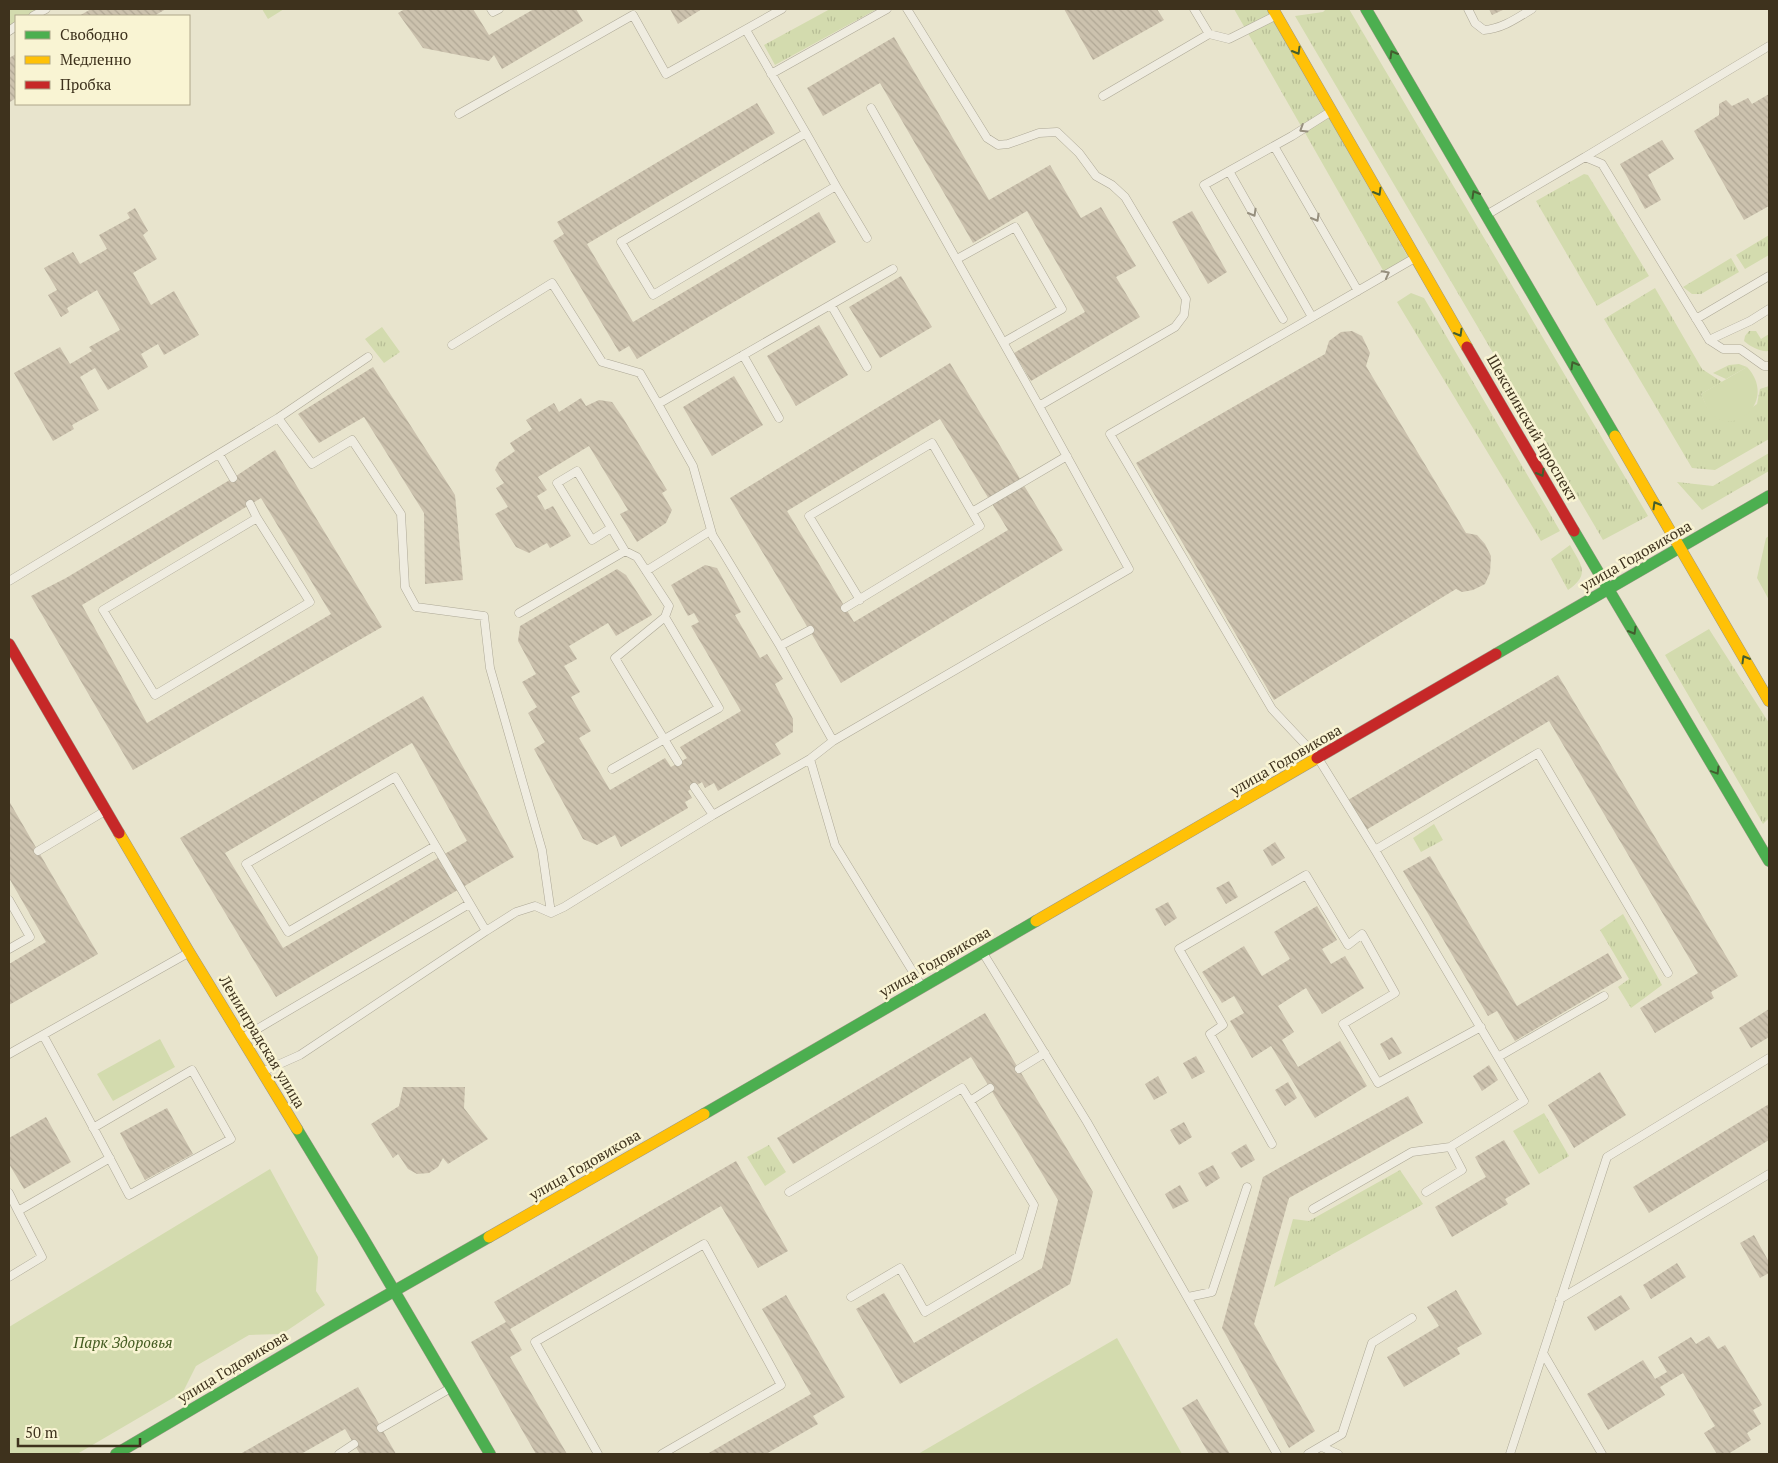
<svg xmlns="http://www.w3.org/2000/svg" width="1778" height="1463" font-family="'PT Serif',serif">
<defs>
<pattern id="grass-tufts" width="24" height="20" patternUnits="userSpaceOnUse" patternTransform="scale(1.25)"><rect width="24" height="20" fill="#d3dbae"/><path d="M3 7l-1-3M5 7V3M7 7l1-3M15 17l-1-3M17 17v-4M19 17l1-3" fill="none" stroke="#b6bc95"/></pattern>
<pattern id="building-back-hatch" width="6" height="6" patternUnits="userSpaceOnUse" patternTransform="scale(1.25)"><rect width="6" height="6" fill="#ccc2ae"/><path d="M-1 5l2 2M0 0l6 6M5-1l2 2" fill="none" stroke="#b0a795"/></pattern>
</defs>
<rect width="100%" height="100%" fill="#e8e4cd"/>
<!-- grass -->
<path fill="url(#grass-tufts)" d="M9,9H46L33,16H16V26L9,31Z
M262,9H284L268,19Z
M830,9H877L775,65L764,45Z
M1234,9H1267L1325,112L1301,126Z
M1326,9H1349L1648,516L1603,540L1295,16L1323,12Z
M1328,116L1409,259L1384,272L1304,131Z
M1584,174L1588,175L1649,276L1597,306L1536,201Z
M1769,235V255L1745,269L1736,255Z
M1731,258L1739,272L1701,294H1692L1683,287Z
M1655,288L1702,369L1722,382L1701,394C1709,411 1712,419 1732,421L1757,404L1760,389L1769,386V439L1715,470L1692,468L1604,319Z
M1411,293L1424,298L1560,531L1541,541L1397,302Z
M382,327L400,352L384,363L365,339Z
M1749,331H1756L1761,339L1769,334V351C1760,352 1751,347 1744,341L1745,336Z
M1739,364L1747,367L1726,379L1713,373L1729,365Z
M1769,453V471L1702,510L1677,482L1713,486Z
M1570,545C1581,565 1591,574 1568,590L1551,559Z
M1709,629L1769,723V818L1763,824L1665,655Z
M1434,824L1443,840L1421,852L1413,838Z
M1623,914L1662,985L1631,1008L1618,987L1629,979L1600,930Z
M1544,1113L1569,1156L1539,1174L1513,1131Z
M769,1145L786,1172L765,1186L747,1157Z
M1400,1170L1423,1204L1274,1287L1293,1219L1309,1221Z"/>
<!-- park -->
<path fill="#d3dbae" d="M1747,367C1778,400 1734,440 1710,412C1706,407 1704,400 1701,394Z
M1769,536V600L1757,578L1766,538Z
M160,1039L175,1067L113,1101L97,1074Z
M270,1169L318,1257L316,1291L325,1305L282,1334L249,1335L196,1366L183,1392L77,1454H9V1327Z
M1117,1338L1182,1454H918Z"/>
<!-- building -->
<path fill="url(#building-back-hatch)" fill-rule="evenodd" d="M91,9H166L154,16H79Z
M405,9H473L489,35L534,9H576L583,21L502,69L494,55L489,61L423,48L398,13Z
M670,9H702L678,24Z
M1064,9H1157L1164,20L1093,60Z
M1489,9H1505L1492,15Z
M894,37L989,200L1050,165L1081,218L1101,207L1136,266L1116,277L1140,317L1031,381L1014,353L1085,312L1027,211L973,243L880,83L823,116L807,88Z
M16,54V98L10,102L9,100V58Z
M1769,94V206L1744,220L1694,131L1719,115V104L1726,100L1732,106L1748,98L1752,104Z
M757,103L775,133L587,244L633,322L819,212L836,242L637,359L629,346L619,352L553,241L564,234L557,222Z
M1662,140L1674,159L1648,175L1661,200L1645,209L1620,164Z
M135,208L148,231L143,235L157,259L133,273L151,305L174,291L199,335L164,355L158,344L141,354L148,367L108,390L95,368L80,377L99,410L72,425L74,429L53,441L14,373L60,347L70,364L92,351L89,347L120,330L97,290L67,308L69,312L61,317L48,295L57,290L44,268L73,252L80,264L107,249L99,235L130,218L127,213Z
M1192,211L1227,272L1208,284L1172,222Z
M901,276L932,327L880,358L849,307Z
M819,325L848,375L796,406L767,356Z
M1352,331L1362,336L1370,353L1366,366L1466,533L1477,535L1485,544L1491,556L1490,573L1485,584L1473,590L1462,592L1456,589L1274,700L1136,463L1325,354L1329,341L1341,332Z
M950,363L1063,550L841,683L730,498ZM940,419L1008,530L854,622L787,511Z
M373,367L455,495L463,580L425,584L424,513L364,417L319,443L298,414Z
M734,376L763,425L712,456L683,407Z
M581,398L586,406L599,400L612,402L623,418L667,490L662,493L672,510L666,523L637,542L620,514L628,510L589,446L538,477L547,490L537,496L545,510L553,506L571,536L550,548L547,543L529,553L516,547L495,514L508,507L496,488L504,483L495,470L499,462L515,451L510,443L532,429L526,420L554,403L559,412Z
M275,450L382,627L133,770L31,596L66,578L233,478ZM261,498L331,614L147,723L82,605Z
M705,565L717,568L741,612L735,615L760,658L767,654L783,679L775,684L793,719V732L775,744L781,754L718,791L714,783L705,788L702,782L688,791L692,798L685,802L688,808L621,847L615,835L597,845L583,839L534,749L545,742L528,713L537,707L522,682L536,674L518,641L520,626L617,569L626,575L652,615L616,636L608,623L569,646L577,659L564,666L580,692L571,697L591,731L579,738L610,790L665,758L671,767L687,758L680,747L741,711L691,626L699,622L694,613L688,616L671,585Z
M1558,675L1738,976L1711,992L1714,998L1655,1033L1640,1008L1698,973L1549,721L1366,830L1348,800Z
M423,696L514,857L276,997L180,838ZM412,743L467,841L283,948L225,853Z
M9,801L98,954L9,1005V964L46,942L9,878Z
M1275,842L1285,858L1272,866L1263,850Z
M1430,856L1517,1006L1608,953L1622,978L1515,1041L1497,1011L1488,1016L1403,871Z
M1229,881L1238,897L1226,904L1216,888Z
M1168,902L1177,918L1165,926L1155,909Z
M1317,906L1337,940L1322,949L1331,964L1345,956L1364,988L1322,1014L1306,988L1278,1006L1294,1032L1282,1040L1298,1067L1340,1041L1367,1086L1315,1118L1271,1046L1252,1058L1230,1021L1244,1013L1234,996L1222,1003L1202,972L1244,946L1262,976L1290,959L1274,932Z
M1769,1009V1037L1751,1048L1739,1028Z
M985,1013L1093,1192L1070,1284L900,1384L856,1309L884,1293L914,1343L1042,1268L1058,1200L971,1057L793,1164L777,1138Z
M1392,1037L1402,1053L1389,1060L1380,1044Z
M1196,1056L1205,1072L1192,1079L1183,1063Z
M1489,1065L1498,1080L1482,1091L1473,1076Z
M1600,1072L1626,1115L1574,1148L1548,1105Z
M1158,1076L1167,1093L1154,1100L1145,1084Z
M1288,1082L1297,1098L1285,1106L1275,1090Z
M403,1087H465L464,1108L488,1139L448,1164L443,1158L438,1167L429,1173L417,1174L408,1169L398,1154L393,1158L371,1124L399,1106Z
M1408,1096L1423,1123L1289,1198L1254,1324L1315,1431L1289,1448L1222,1328L1263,1177Z
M1769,1104V1140L1649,1213L1633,1187Z
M167,1108L193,1154L145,1180L120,1133Z
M46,1117L71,1162L24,1189L9,1164V1138Z
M1184,1122L1192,1137L1179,1145L1170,1130Z
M1504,1140L1530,1184L1505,1199L1508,1204L1452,1237L1435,1207L1486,1177L1475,1157Z
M1246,1144L1255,1160L1241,1168L1231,1153Z
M736,1161L788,1251L758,1268L721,1206L510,1329L522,1350L510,1357L567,1454H536L471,1342L506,1322L494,1302Z
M1213,1165L1220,1178L1206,1187L1198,1173Z
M1180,1185L1189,1201L1173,1209L1165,1194Z
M1754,1235L1769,1262V1273L1760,1278L1740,1243Z
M1677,1263L1686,1277L1651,1299L1643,1285Z
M1456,1290L1482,1334L1457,1348L1460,1354L1404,1387L1387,1357L1439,1326L1427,1307Z
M786,1295L845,1397L813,1416L818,1424L766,1454H707L811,1394L762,1309Z
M1621,1295L1630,1309L1595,1331L1587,1317Z
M1709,1336L1718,1349L1725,1345L1762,1405L1753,1410L1761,1424L1747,1433L1751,1440L1728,1454H1717L1704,1433L1715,1426L1683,1373L1660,1387L1665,1395L1608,1430L1587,1394L1643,1360L1655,1379L1667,1372L1658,1357L1691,1337L1696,1344Z
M358,1387L396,1454H360L345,1429L301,1454H240Z
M1197,1399L1230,1454H1209L1182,1408Z"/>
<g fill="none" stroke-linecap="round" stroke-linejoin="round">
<!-- lane casing -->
<g stroke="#ada896" stroke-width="9">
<path id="lane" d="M491,9L493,12L499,9
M1194,9L1209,34
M1468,9L1475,23L1484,30C1502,29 1517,18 1532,9
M33,16L46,9
M746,30L806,133L621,242L653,295L836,186L806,133
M9,31L16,26
M771,74L887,9
M1103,96L1209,34L1229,39L1275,16
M871,108L1039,406L1175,327L1184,315L1186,299L1125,197L1112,185L1096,176L1079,153L1057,132L1039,133L1008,144L998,145L987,138L907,9
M459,114L633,15L666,74L782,9
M1274,146L1358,291
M1585,157L1769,46
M1229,171L1312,317
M836,186L867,238
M1488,214L1585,157L1602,164L1709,340L1723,349H1740L1764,366H1769
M957,259L1015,227L1062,309L1004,342
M831,305L867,367
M1283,319L1204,185L1292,136L1330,112
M1696,319L1769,276
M1709,340L1750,321L1769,309
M452,345L552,283L602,362L640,373L658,404
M743,355L779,418
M278,418L312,464L352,440L401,514L405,587L416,607L484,616L490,668L542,850L551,913L564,907L713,815L810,759L835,845L921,985
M219,454L233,478
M250,504L257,518L103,610L155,695L310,602L257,518
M972,512L1067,456
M611,528L592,540L557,483L577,471L625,551L637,557L669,606L665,617L719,708L612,769
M713,537L693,466L658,404L893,269
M646,571L710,531L780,646L833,741L810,759
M9,581L278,418L368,357
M845,608L980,526L932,443L809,516L860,600
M519,613L625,551
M665,617L615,658L678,762
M780,646L810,630
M833,741L1129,569L1039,406
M694,787L713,815
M435,846L288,932L246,864L395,777L486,931L516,912L535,906L551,913
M1375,850L1538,753L1668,973
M38,851L105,811
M9,900L30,937L9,949
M983,953L1087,1122L1277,1454
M43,1035C72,1088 101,1141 129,1195L231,1139L192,1070L93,1128
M242,1038L469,904
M9,1054L188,953
M1498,1057L1604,996
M1019,1069L1045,1053
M264,1071L300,1055L486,931
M1272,1144L1210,1034L1223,1025L1179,949L1306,875L1348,945L1362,934L1395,993L1343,1024L1378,1083L1481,1027
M789,1192L962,1088L970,1101
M1426,1192L1462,1170L1450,1147
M9,1193L18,1211L110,1158
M1313,1209L1412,1152L1450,1147L1524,1101L1375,850L1318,758L1272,709L1110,434L1413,259
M9,1277L42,1257L18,1211
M851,1297L900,1268L925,1312L1019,1256L1034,1205L970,1101L990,1088
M1188,1297L1212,1292L1247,1187
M1560,1299L1769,1174
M1543,1353L1602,1454
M381,1428L449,1389
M1322,1447L1338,1454
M339,1454L354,1444
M598,1454L535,1342L704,1244L781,1385L662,1454
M1308,1454L1342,1434L1372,1343L1412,1318
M1510,1454L1607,1157L1769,1058"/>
</g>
<!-- fast casing -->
<g stroke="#9d9786" stroke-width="12">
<path id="fast" d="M1366,9L1615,436
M1574,531L1769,861
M1496,654L1769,496
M704,1114L1036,921
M297,1129L362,1236L490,1454
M116,1454L338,1323L489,1237"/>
</g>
<!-- slow casing -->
<g stroke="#9d9786" stroke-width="12">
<path id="slow" d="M1273,9L1467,347
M1615,436L1769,701
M119,833L189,952L297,1129
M1036,921L1317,758
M489,1237L704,1114"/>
</g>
<!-- jam casing -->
<g stroke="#9d9786" stroke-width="12">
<path id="jam" d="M1467,347L1574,531
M9,644L119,833
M1317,758L1496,654"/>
</g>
<!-- lane -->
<use href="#lane" stroke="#efece0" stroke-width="8"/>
<!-- fast -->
<use href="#fast" stroke="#4caf50" stroke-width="11"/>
<!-- slow -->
<use href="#slow" stroke="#ffc107" stroke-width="11"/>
<!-- jam -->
<use href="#jam" stroke="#c62828" stroke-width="11"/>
</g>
<!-- one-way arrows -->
<defs><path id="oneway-chevron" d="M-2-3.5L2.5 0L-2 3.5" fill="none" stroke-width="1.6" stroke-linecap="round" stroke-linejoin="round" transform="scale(1.25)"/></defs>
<g stroke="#435e2f">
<use href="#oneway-chevron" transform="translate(1297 51) rotate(60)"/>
<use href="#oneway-chevron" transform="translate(1393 54) rotate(-120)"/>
<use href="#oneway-chevron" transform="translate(1378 192) rotate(60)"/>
<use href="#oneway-chevron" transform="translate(1475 194) rotate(-120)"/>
<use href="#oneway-chevron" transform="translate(1459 333) rotate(60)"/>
<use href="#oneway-chevron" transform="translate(1574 365) rotate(-120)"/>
<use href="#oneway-chevron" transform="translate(1541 473) rotate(60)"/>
<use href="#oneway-chevron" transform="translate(1656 505) rotate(-120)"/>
<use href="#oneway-chevron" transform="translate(1633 631) rotate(60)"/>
<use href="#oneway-chevron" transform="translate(1745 659) rotate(-120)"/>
<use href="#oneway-chevron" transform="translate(1716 771) rotate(59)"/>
</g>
<g stroke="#968f7e">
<use href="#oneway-chevron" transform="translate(1303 129) rotate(148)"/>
<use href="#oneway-chevron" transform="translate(1253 213) rotate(60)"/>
<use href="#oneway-chevron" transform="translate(1316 218) rotate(60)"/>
<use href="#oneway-chevron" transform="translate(1386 274) rotate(-28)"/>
</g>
<g text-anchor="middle" stroke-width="5" stroke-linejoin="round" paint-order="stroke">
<!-- street labels -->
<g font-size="15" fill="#3e321d" stroke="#f9f4d3">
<text transform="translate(1532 428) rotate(60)" y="5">Шекснинский проспект</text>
<text transform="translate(1636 556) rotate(-30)" y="5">улица Годовикова</text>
<text transform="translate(1286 760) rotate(-30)" y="5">улица Годовикова</text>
<text transform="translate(935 962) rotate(-30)" y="5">улица Годовикова</text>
<text transform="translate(262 1042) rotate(59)" y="5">Ленинградская улица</text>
<text transform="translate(585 1165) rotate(-30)" y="5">улица Годовикова</text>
<text transform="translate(233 1367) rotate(-31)" y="5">улица Годовикова</text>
</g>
<!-- park labels -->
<g font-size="15" font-style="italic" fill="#445c21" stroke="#f9f4d3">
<text x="123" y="1348">Парк Здоровья</text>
</g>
</g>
<!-- border -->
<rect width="1778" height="1463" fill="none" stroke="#3e321d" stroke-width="20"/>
<!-- legend -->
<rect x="15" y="15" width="175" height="90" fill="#f9f4d3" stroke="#aea68a"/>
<rect x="25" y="31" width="25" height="8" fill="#4caf50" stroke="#aea68a"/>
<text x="60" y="40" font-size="15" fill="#3e321d">Свободно</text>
<rect x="25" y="56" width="25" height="8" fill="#ffc107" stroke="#aea68a"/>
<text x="60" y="65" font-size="15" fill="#3e321d">Медленно</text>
<rect x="25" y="81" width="25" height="8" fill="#c62828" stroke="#aea68a"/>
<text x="60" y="90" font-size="15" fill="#3e321d">Пробка</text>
<!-- scale -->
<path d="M18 1438v8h122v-8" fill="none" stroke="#3e321d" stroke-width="2.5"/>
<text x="25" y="1438" font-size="15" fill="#3e321d" stroke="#f9f4d3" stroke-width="4" paint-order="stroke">50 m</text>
</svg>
